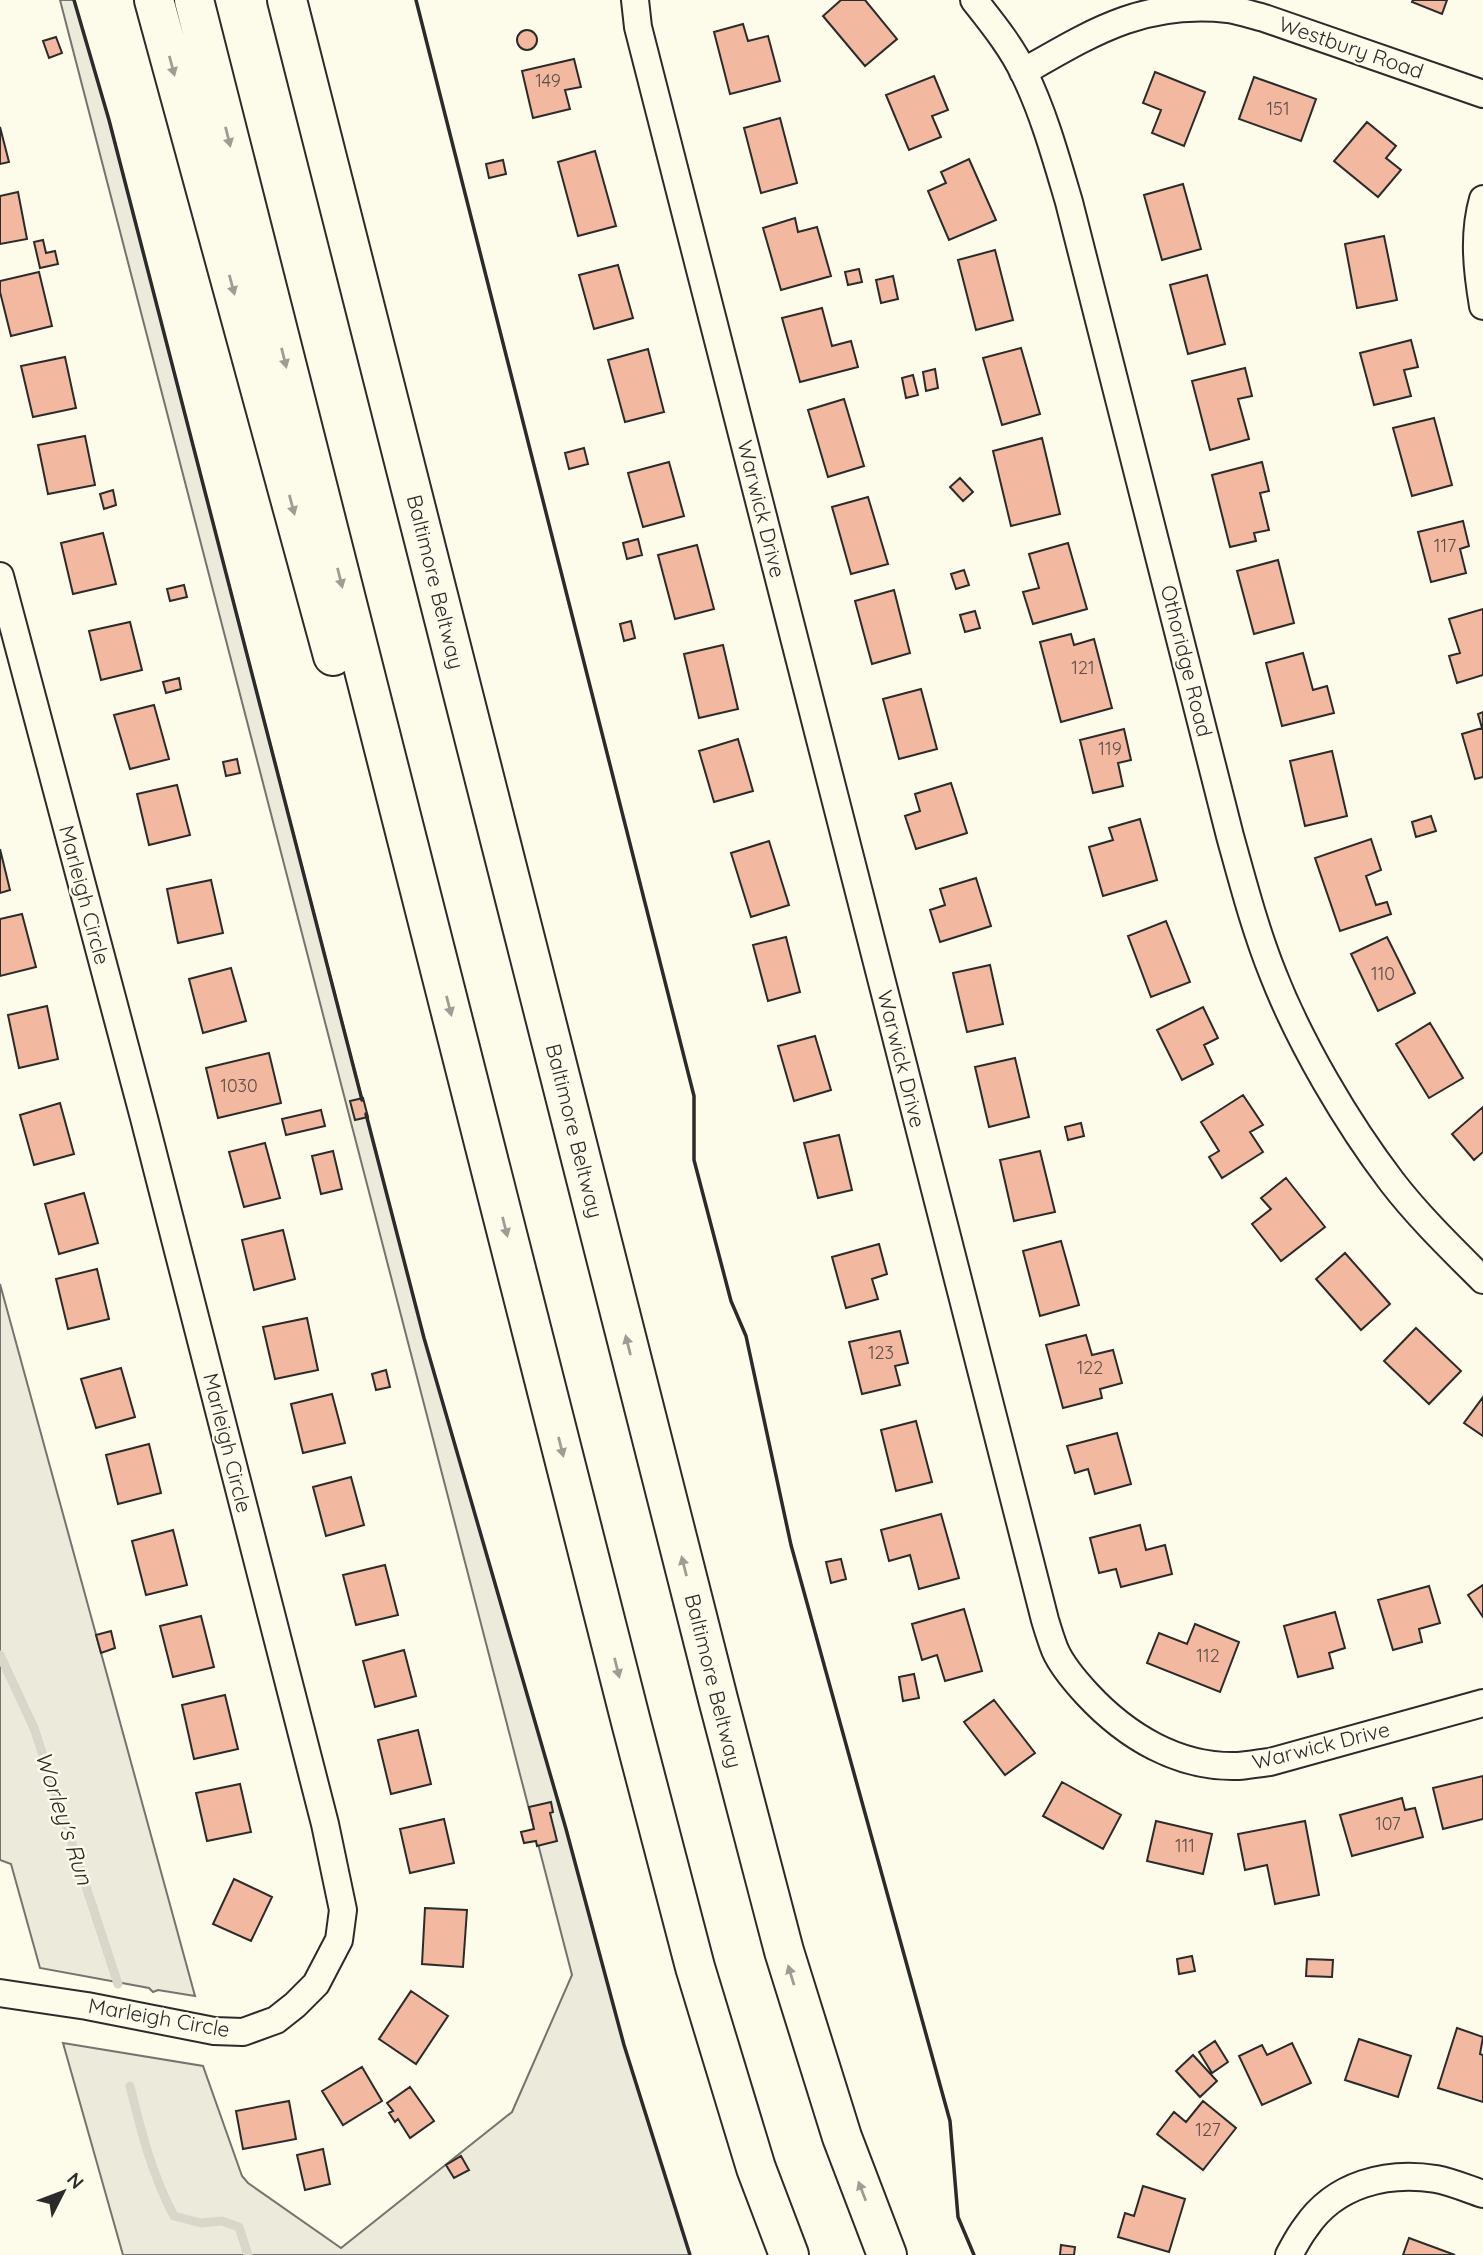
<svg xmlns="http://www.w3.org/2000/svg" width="1483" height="2255" font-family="Quicksand,sans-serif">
<rect width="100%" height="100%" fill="#fdfbea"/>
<!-- green -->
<path fill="#ecebdb" stroke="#74746e" stroke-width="2" d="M60,0H74L109,120L424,1338L566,1829L624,2045L690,2255H123L63,2043L203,2066L242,2176L248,2183L341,2248L512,2112L572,1975Z
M0,1284L195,1996L158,1990L153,1992L149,1988L40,1968L11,1864L0,1860Z"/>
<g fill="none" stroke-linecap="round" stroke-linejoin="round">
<!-- stream -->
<path stroke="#d8d7c9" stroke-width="9" d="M0,1655L34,1728L118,1984
M130,2086C141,2131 152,2175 174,2216L201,2223L222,2221L239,2227L248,2255"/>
</g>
<!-- building -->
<path fill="#f2b8a0" stroke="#2b2b2b" stroke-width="2" d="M841,0H865L897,39L865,66L823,16Z
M1413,0H1447L1442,14L1412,2Z
M743,24L748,41L768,36L780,81L730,94L714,32Z
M517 40a10 10 0 1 1 20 0a10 10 0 1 1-20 0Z
M56,37L62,53L49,58L43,41Z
M574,59L581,87L565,90L570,109L533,118L522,71Z
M1155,72L1205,92L1184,146L1152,133L1161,110L1143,103Z
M934,76L948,110L932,116L941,137L909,150L886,95Z
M1254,77L1316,99L1301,141L1239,119Z
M780,118L797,183L761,193L744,128Z
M1367,122L1396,146L1386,158L1401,170L1378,197L1334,161Z
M0,127L9,162L0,164Z
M595,151L616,226L578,236L558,162Z
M969,159L996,220L949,240L928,191L946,183L941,172Z
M503,160L506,174L489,178L486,164Z
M1183,184L1201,249L1162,260L1144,195Z
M18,192L27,239L0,244V196Z
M795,218L798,232L817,227L831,276L781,290L763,228Z
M1384,236L1397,300L1357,308L1345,244Z
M43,240L46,253L55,251L58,264L40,268L34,242Z
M995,250L1013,320L976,330L958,260Z
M618,265L633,318L594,329L579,275Z
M859,269L862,282L848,285L845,272Z
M39,272L52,326L11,336L0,292V281Z
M1207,275L1225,344L1188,354L1170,285Z
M893,276L898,299L881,303L876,280Z
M822,308L832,346L851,341L858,367L800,382L782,318Z
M1411,340L1418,367L1404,370L1411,396L1374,405L1360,353Z
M1021,348L1040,414L1002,425L983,358Z
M648,349L664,412L625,422L608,360Z
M65,357L76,408L33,417L21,366Z
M1245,368L1252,396L1238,399L1249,439L1210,450L1192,381Z
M935,369L938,388L926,391L923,372Z
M913,375L918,395L906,398L902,378Z
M844,399L864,466L828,477L808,410Z
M1434,418L1452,485L1412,496L1393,428Z
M85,436L95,485L48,494L38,445Z
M1042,438L1060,514L1011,526L993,451Z
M584,448L588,464L569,469L565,453Z
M669,462L684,516L643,527L628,473Z
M1262,462L1269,491L1260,493L1269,530L1254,533L1256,541L1230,547L1212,475Z
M960,478L973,492L963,501L950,487Z
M113,490L116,505L104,509L100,494Z
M868,497L888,564L851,574L832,507Z
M1463,521L1469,546L1460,549L1466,573L1431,582L1418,532Z
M103,533L116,584L73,594L61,543Z
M638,539L642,555L627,559L623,543Z
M1068,543L1087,609L1033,624L1023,592L1039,588L1029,554Z
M697,545L714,609L675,619L658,555Z
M1278,560L1294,623L1254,634L1237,571Z
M964,570L969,585L956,589L951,574Z
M184,585L187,597L170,601L167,589Z
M894,590L910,653L872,664L855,601Z
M1483,609V675L1457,683L1449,656L1460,653L1449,619Z
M975,611L980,628L965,632L960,615Z
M631,621L635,638L624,641L620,624Z
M130,622L142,670L101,680L89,631Z
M1071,634L1074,645L1094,639L1112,708L1061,722L1040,642Z
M723,645L738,709L699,718L684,654Z
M1303,653L1313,690L1327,686L1334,713L1282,726L1266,663Z
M179,678L181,689L166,693L163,682Z
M921,689L937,749L899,759L883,699Z
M154,705L169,759L130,769L114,715Z
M1483,712V777L1475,779L1462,734L1482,728L1478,714Z
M1124,729L1131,760L1118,763L1123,786L1093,793L1080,740Z
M738,739L753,791L714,802L699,751Z
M1332,751L1347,816L1305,826L1290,761Z
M237,759L240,773L226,776L223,762Z
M951,783L967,833L916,849L905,816L920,811L915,794Z
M177,785L190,835L149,845L137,794Z
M1431,816L1436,831L1416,837L1412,822Z
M1140,819L1157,880L1103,896L1089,847L1113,840L1109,828Z
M1371,839L1381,870L1366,876L1376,905L1387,902L1391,914L1340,931L1315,858Z
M769,841L789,905L751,917L731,853Z
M0,849L10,890L0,893Z
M976,878L991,926L940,942L930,910L945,905L940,889Z
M211,880L223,933L178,943L167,889Z
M22,914L36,967L0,976V919Z
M1166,921L1190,982L1151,997L1128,936Z
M786,937L800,992L768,1001L753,945Z
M1387,937L1415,993L1378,1011L1351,954Z
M990,965L1003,1024L967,1032L953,973Z
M231,968L246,1021L203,1033L189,979Z
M47,1006L58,1059L19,1068L8,1015Z
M1203,1007L1218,1038L1204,1045L1213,1064L1182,1080L1157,1030Z
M1430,1023L1463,1078L1429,1098L1396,1044Z
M815,1036L831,1090L794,1101L778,1046Z
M269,1053L281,1103L218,1118L206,1068Z
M1015,1058L1029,1117L989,1127L975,1067Z
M1243,1095L1263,1125L1250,1132L1263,1152L1222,1178L1209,1157L1219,1151L1201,1122Z
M363,1098L368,1117L355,1120L350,1101Z
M60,1103L74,1154L34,1165L20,1115Z
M1483,1107V1152L1474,1160L1452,1134Z
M321,1110L325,1126L286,1135L282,1119Z
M1081,1123L1084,1136L1068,1140L1065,1127Z
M839,1135L852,1190L818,1198L804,1143Z
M265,1143L280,1198L244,1207L229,1152Z
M333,1151L342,1189L321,1194L312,1156Z
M1040,1151L1055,1212L1014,1221L1000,1160Z
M1286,1178L1325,1227L1281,1261L1252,1224L1271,1209L1261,1198Z
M84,1193L98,1243L59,1254L45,1204Z
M283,1230L295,1279L254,1290L242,1240Z
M1061,1241L1079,1305L1040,1316L1023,1251Z
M879,1244L887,1274L872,1279L878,1299L846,1308L832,1257Z
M1345,1253L1390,1304L1361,1330L1316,1279Z
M97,1269L109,1319L68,1329L56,1279Z
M307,1318L318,1370L275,1379L263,1327Z
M1416,1328L1461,1371L1429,1404L1384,1361Z
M900,1331L908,1363L895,1366L900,1385L862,1394L849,1342Z
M1086,1335L1092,1355L1113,1350L1122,1383L1100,1389L1102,1398L1063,1408L1046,1345Z
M121,1368L135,1417L96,1428L81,1379Z
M386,1370L390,1387L376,1390L372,1374Z
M332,1394L345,1443L303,1453L291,1404Z
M1483,1397V1436L1464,1423Z
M916,1421L932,1482L896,1491L881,1430Z
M1117,1433L1131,1484L1095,1494L1088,1469L1075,1473L1067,1446Z
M149,1444L161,1493L118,1504L106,1455Z
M351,1477L364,1525L326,1536L313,1487Z
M941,1514L959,1578L919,1589L910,1555L889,1561L881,1530Z
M1140,1525L1146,1550L1165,1545L1172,1574L1121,1587L1116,1569L1099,1573L1090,1538Z
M173,1530L187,1585L146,1595L132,1541Z
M841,1559L846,1579L831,1583L826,1562Z
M385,1565L398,1615L356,1625L343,1575Z
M1483,1585V1617L1468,1595Z
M1429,1586L1440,1623L1419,1629L1422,1642L1393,1650L1378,1600Z
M964,1609L982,1671L945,1681L937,1655L922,1660L912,1624Z
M1335,1612L1345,1648L1329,1653L1333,1668L1298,1677L1284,1626Z
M201,1616L214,1667L173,1677L160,1626Z
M1195,1624L1239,1642L1220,1692L1147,1663L1159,1633L1187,1644Z
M111,1631L115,1648L101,1653L96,1635Z
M404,1650L416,1696L375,1707L363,1661Z
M914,1674L919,1698L903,1701L899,1677Z
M225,1695L238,1749L194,1759L182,1705Z
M994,1700L1035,1753L1005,1775L964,1722Z
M418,1730L431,1784L391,1794L378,1740Z
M1483,1776V1819L1443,1829L1433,1788Z
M1062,1782L1121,1815L1103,1849L1043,1816Z
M240,1784L251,1832L207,1841L196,1793Z
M1402,1798L1405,1810L1415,1808L1423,1837L1352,1856L1340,1815Z
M551,1802L553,1812L550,1813L557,1841L537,1846L536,1841L524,1843L521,1832L534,1829L529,1807Z
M444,1819L454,1863L410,1873L400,1829Z
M1156,1821L1212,1834L1203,1874L1147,1861Z
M1305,1821L1319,1895L1275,1904L1267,1865L1245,1870L1238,1834Z
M234,1879L272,1897L251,1941L213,1924Z
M425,1908L467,1910L463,1967L422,1964Z
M1192,1956L1195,1971L1179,1974L1177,1959Z
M1307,1959L1333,1960L1332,1977L1306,1976Z
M411,1991L448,2016L416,2064L379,2039Z
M1457,2028L1483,2037L1480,2054L1483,2055V2102L1438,2088Z
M1359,2039L1411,2056L1398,2097L1345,2080Z
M1215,2041L1228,2062L1212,2073L1199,2052Z
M1292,2043L1311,2083L1262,2105L1239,2056L1262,2045L1267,2055Z
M1193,2055L1217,2081L1200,2097L1176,2071Z
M362,2067L382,2101L343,2125L322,2091Z
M410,2087L434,2121L410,2138L398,2119L395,2122L389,2113L393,2111L387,2103Z
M289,2101L296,2139L243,2149L236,2111Z
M1203,2101L1236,2128L1203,2170L1157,2134L1174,2112L1186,2122Z
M323,2149L330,2184L305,2190L297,2155Z
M461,2156L469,2170L454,2178L446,2165Z
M1143,2186L1185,2199L1169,2252L1118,2237L1125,2213L1134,2216Z
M1409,2238L1455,2255H1403Z
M1061,2245L1075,2247L1074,2255H1060Z"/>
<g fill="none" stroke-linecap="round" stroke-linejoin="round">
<!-- minor casing -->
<g stroke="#2b2b2b" stroke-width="30">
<path id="minor" d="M635,0L638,27L1045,1620C1048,1630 1051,1640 1055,1650C1062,1666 1075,1681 1087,1694C1126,1736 1178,1768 1238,1766C1249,1765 1260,1763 1270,1762L1483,1703
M974,0C992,23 1011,46 1024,73C1044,114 1056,158 1069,202L1230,836C1243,883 1255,929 1273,974C1300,1043 1347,1123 1392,1182C1419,1217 1451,1248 1483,1280
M1023,72C1093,32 1143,0 1228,9C1240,11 1252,15 1264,18L1483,94
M1483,199C1473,234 1477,270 1483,306
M0,576L144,1118L325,1824L343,1910L339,1940L316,1984L295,2005L276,2020L243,2032L214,2031L87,2006L0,1993
M1289,2255C1294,2246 1299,2236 1306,2227C1335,2184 1387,2171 1436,2179C1452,2182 1468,2189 1483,2194"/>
</g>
<!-- motorway casing -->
<g stroke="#2b2b2b" stroke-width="42">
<path id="motorway" d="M154,0L333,656
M194,0L631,1722L695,1967L756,2168L789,2255
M287,0L718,1699L784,1951L842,2137L887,2255"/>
</g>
<!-- minor -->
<use href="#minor" stroke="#fdfbea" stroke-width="26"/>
<!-- motorway -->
<use href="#motorway" stroke="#fdfbea" stroke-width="38"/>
<!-- wall -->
<path stroke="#2b2b2b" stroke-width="3.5" d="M74,0L109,120L362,1100
M416,0L694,1096V1160L731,1301L746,1336L791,1545L950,2121L958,2217L974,2255
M366,1114L424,1338L566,1829L624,2045L690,2255"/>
</g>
<!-- one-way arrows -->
<defs><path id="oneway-solid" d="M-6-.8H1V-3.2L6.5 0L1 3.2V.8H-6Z" transform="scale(1.75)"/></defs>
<g fill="#9e9d94">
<use href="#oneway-solid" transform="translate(172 66) rotate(75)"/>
<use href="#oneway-solid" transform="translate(228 137) rotate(76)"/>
<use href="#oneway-solid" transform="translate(232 285) rotate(75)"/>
<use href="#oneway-solid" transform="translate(284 358) rotate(76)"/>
<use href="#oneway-solid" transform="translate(292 505) rotate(75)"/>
<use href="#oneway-solid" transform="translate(340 578) rotate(76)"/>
<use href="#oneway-solid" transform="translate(449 1006) rotate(76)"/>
<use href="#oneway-solid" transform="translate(505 1227) rotate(76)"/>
<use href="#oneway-solid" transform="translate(628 1345) rotate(-104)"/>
<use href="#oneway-solid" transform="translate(561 1447) rotate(76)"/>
<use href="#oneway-solid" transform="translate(684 1566) rotate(-104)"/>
<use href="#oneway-solid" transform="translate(617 1668) rotate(76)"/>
<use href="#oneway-solid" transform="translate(791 1975) rotate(-107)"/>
<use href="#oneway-solid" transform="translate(862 2191) rotate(-111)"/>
</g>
<g text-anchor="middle" stroke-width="5" stroke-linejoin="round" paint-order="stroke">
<!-- number labels -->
<g font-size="18" fill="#5d4e48">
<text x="548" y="87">149</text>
<text x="1278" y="115">151</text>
<text x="1445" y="552">117</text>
<text x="1083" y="674">121</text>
<text x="1110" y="755">119</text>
<text x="1383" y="980">110</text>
<text x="239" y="1092">1030</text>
<text x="881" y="1359">123</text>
<text x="1090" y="1374">122</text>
<text x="1208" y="1662">112</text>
<text x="1388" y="1830">107</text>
<text x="1185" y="1852">111</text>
<text x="1208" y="2136">127</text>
</g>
<!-- street labels -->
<g font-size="21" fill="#2b2b2b" stroke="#fdfbea">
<text transform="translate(1351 48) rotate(19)" y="7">Westbury Road</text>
<text transform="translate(761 509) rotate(76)" y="7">Warwick Drive</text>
<text transform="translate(435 582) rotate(76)" y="7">Baltimore Beltway</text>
<text transform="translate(1186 661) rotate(76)" y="7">Othoridge Road</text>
<text transform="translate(84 895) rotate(75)" y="7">Marleigh Circle</text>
<text transform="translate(901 1059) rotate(76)" y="7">Warwick Drive</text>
<text transform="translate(574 1131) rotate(76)" y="7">Baltimore Beltway</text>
<text transform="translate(227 1443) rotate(76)" y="7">Marleigh Circle</text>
<text transform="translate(713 1681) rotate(76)" y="7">Baltimore Beltway</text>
<text transform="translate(1321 1746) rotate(-14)" y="7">Warwick Drive</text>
<text transform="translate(159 2018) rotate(10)" y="7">Marleigh Circle</text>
</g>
<!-- water labels -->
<g font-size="23" font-style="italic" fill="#2b2b2b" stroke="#fdfbea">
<text transform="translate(64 1818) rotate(72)" y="8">Worley's Run</text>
</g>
</g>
<!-- north arrow -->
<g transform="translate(63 2192) rotate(48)" stroke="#fdfbea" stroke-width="5" paint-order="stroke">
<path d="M0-5L12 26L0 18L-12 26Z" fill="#2b2b2b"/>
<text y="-10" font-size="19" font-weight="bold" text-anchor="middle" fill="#2b2b2b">N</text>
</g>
</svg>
